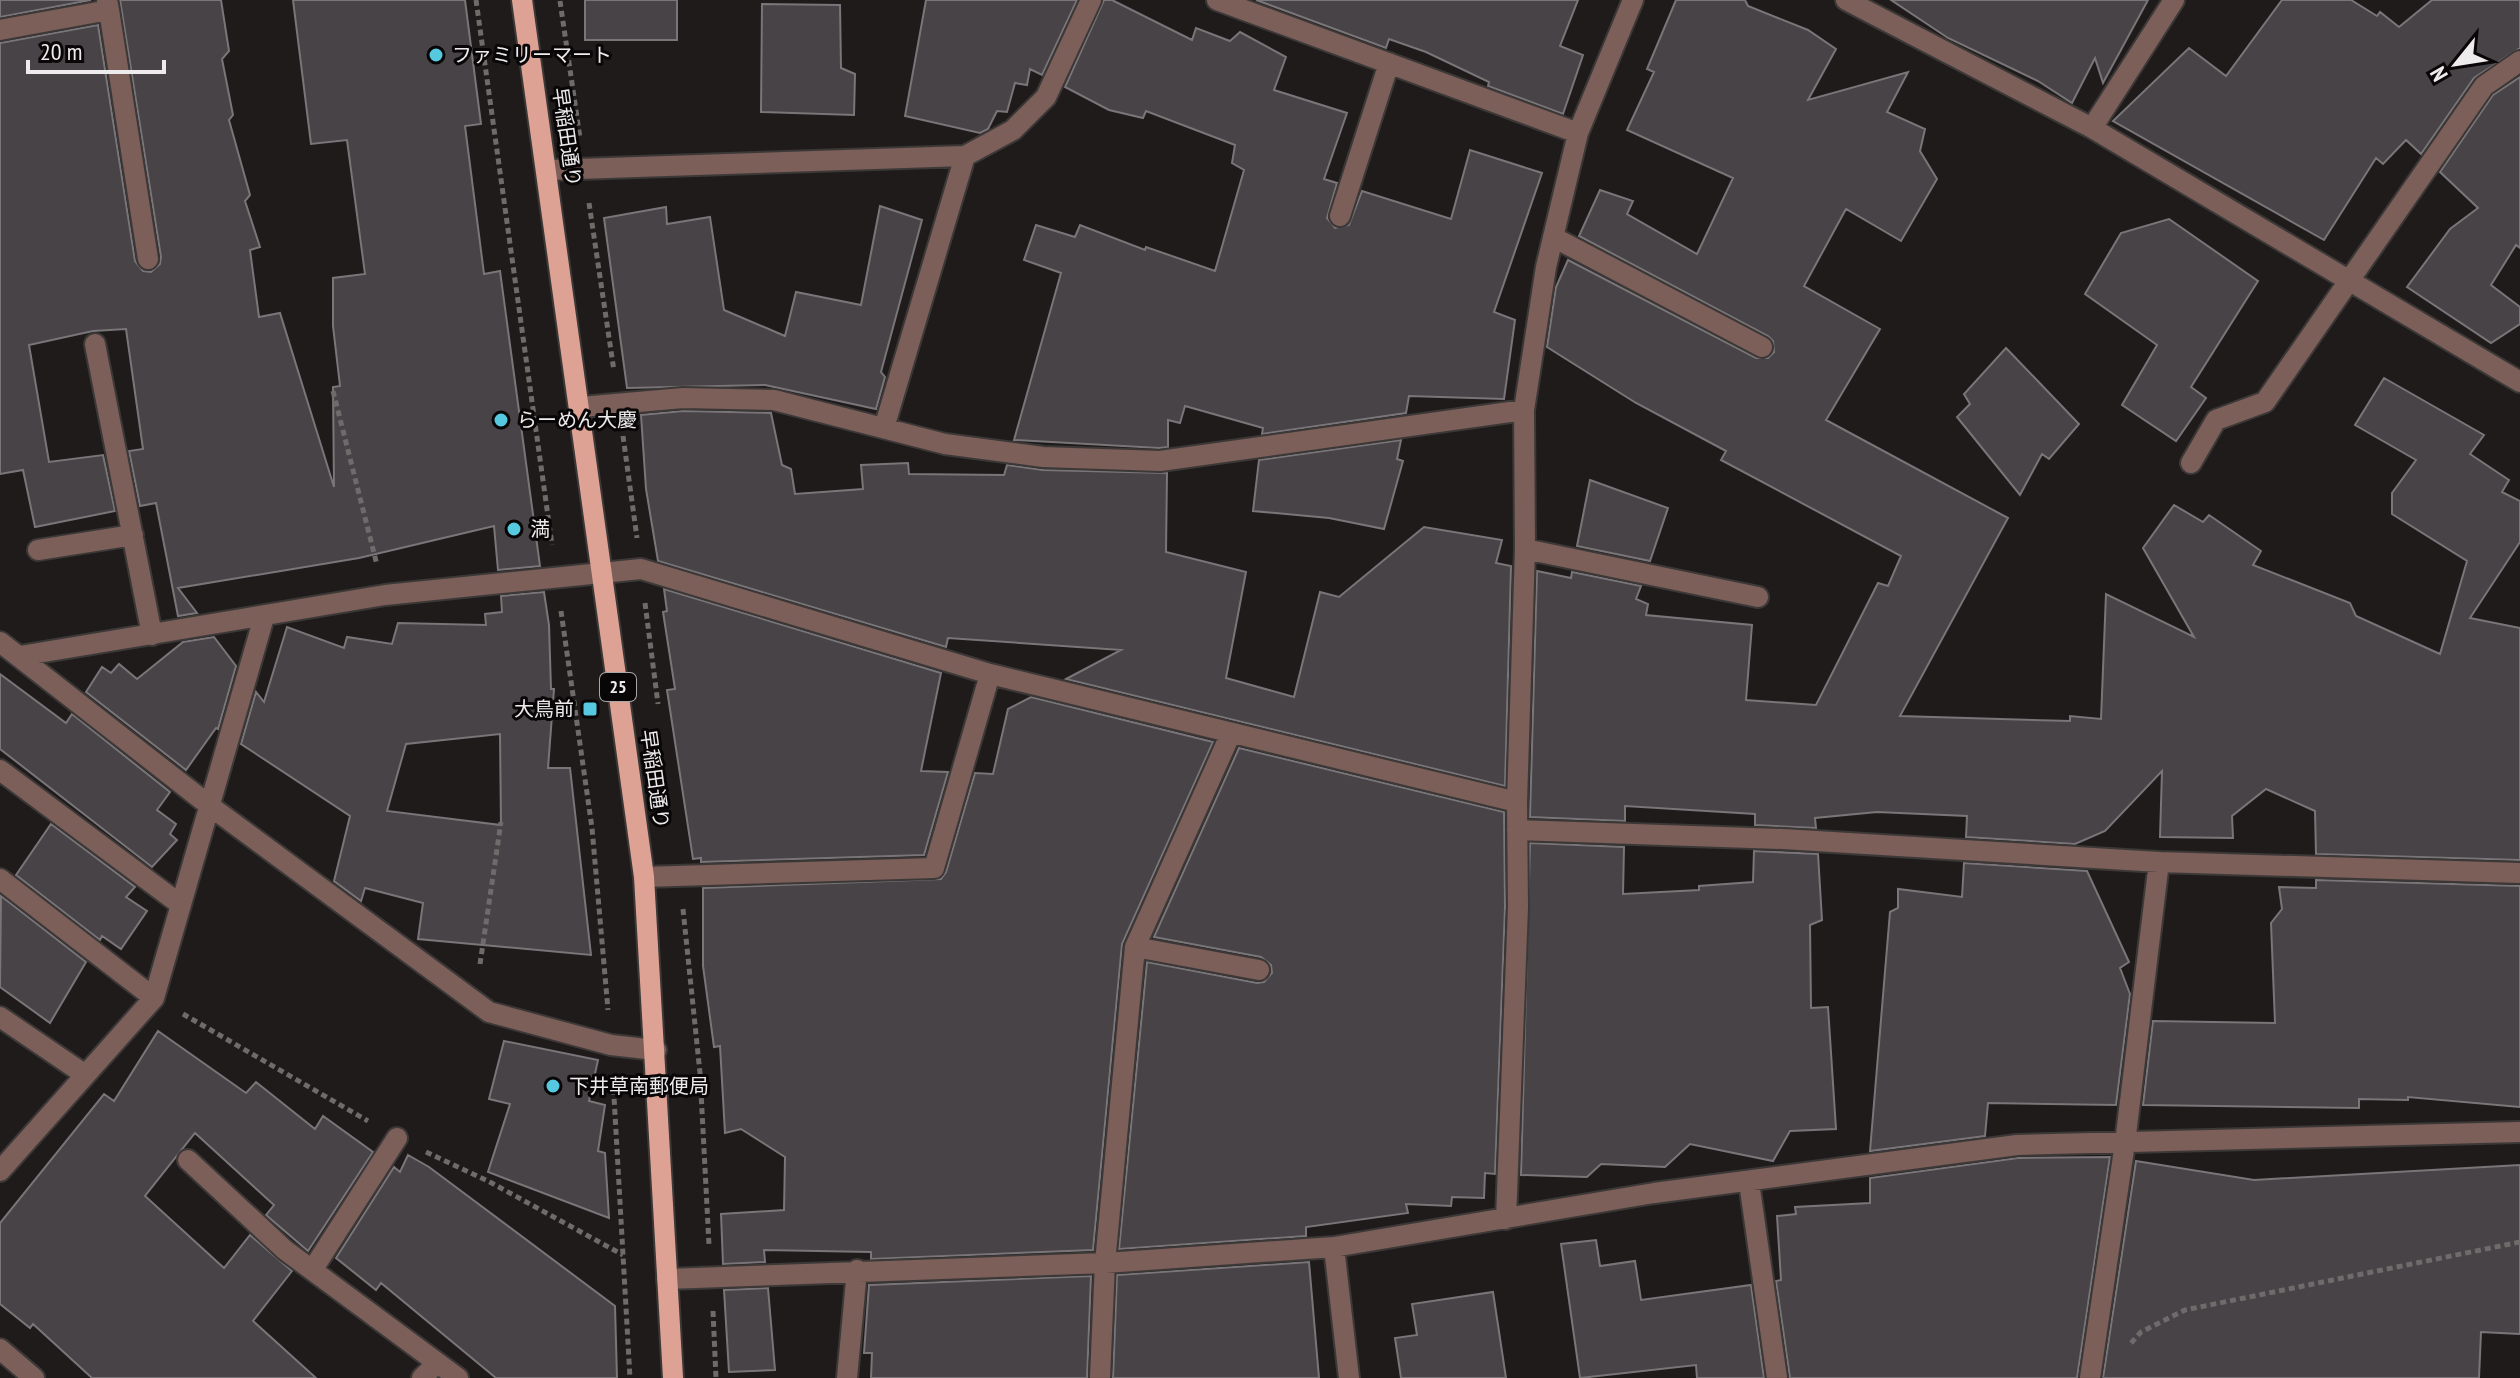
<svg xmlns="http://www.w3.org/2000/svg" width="2520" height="1378" font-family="'PT Sans Narrow','Noto Sans JP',sans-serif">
<rect width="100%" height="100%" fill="#1f1b1b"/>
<!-- building -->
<path fill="#474346" stroke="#797578" stroke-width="2" fill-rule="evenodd" d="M0,0H91L0,17Z
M120,0H221L229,51L222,59L233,115L229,120L250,195L245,201L260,247L250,250L259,317L280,313L334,487L333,387L340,386L333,326V278L365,274L347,140L311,144L293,0H465L481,124L465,126L484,274L500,271L540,566L498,570L494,526L359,558L178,588L197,613L178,616L156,503L140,506L129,451L143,449L126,329L93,331L29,345L49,462L103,455L115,511L35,527L23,470L0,474V43L98,25L135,261L143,271L151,272L160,264L161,257Z
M585,0H677V40H585Z
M926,0H1077L1042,75L1030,69L1027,85L1015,83L1007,112L997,111L988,129L980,133L905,116Z
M1104,0H1112L1192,40L1196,28L1230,41L1240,32L1286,57L1274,90L1347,113L1324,179L1337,183L1327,218L1335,228L1349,225L1362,191L1451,219L1470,150L1542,173L1494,312L1515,320L1504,399L1409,396L1406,413L1262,434L1263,428L1185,406L1180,423L1168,420V447L1159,448L1014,440L1061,273L1024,260L1036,225L1075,237L1080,225L1145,250L1146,247L1215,271L1244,170L1232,163L1235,145L1146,111L1143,118L1109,110L1065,87Z
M1256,0H1578L1560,46L1583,55L1563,114L1488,86L1489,82L1426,52L1389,39L1386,48Z
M1676,0H1745L1748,6L1808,30L1836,49L1808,100L1908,72L1887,112L1925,129L1920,151L1937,179L1901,241L1846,209L1804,286L1880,329L1826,420L2008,518L1900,716L2070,721V716L2101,719L2106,594L2194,637L2143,548L2174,505L2203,522L2209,515L2261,551L2253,565L2350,603L2356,616L2440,654L2467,561L2392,514V493L2416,460L2355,425L2384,378L2484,435L2470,454L2509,480L2502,492L2520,501V542L2470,618L2520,628V860L2316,854L2315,811L2266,789L2232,816L2233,838L2160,837L2162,771L2105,831L2075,844L1966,837L1967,816L1877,812L1815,818L1816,828L1755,825V814L1625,806V821L1530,817L1537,571L1571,578L1572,572L1641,586L1636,599L1648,604L1646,615L1752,625L1746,700L1816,705L1878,583L1888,586L1901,556L1721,460L1726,451L1636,403L1547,347L1556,287L1568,260L1756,358H1768L1774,352L1773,341L1768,336L1579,236L1600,190L1633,201L1627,214L1697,254L1733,178L1627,130L1654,72L1647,69Z
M1891,0H2148L2103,83L2095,58L2072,103L2038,81L1948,38Z
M2282,0H2351L2377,16L2380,12L2399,27L2432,0H2520V48L2474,78L2421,154L2406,140L2383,164L2376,158L2324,240L2113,121L2189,48L2226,76Z
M762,4L840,5L841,68L855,74L854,115L761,112Z
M2520,77V248L2516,245L2491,285L2520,307V324L2491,343L2407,287L2450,229L2478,208L2440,172L2493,95Z
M880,206L922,220L881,372L885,377L876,409L765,385L627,388L604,218L666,207L667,224L710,217L724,310L785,336L796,292L861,305Z
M2169,219L2258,281L2191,387L2206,398L2176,441L2122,405L2157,345L2085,294L2121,233Z
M2006,348L2079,424L2049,459L2042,454L2020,495L1957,417L1970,404L1964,394Z
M683,411L771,413L782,465L791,469L795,494L863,489L861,465L908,463L909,474L1004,475L1007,465L1043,470L1167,473L1166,552L1246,572L1226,678L1294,697L1320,592L1339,597L1424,527L1502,540L1496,563L1511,566L1505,786L1066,679L1121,650L948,638L946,647L658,561L646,489L641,415Z
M1401,440L1397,459L1403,461L1384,529L1329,518L1253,511L1259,460Z
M1590,480L1668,508L1650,561L1577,546Z
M664,589L941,673L921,771L948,772L924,855L701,862V858L693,859L667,690L675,689L663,612L667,611Z
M544,592L549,625L551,689H554L548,768H570L591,955L418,939L423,903L365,888L361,901L334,881L350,816L241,744L256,692L264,702L287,627L344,648L347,637L392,644L398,623L486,625L485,614L502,612L501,596ZM500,734L501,825L387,811L406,744Z
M214,637L236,666L218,729L216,728L186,770L86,692L102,667L111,673L119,664L137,679L183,642Z
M0,674L66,723L72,714L170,792L157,810L176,824L170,834L177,840L152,867L0,749Z
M1031,697L1213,742L1122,944L1093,1250L871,1259V1252L764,1250L765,1262L723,1264L721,1214L784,1210L785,1157L741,1129L725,1133L720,1046L714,1047L703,966V888L941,879L946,872L975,773L993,774L1008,709Z
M1239,748L1504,812L1505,907L1495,1174L1485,1173L1484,1198L1452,1197L1451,1206L1406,1204L1408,1213L1306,1227V1236L1119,1249L1147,962L1257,983L1264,982L1272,973L1271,965L1261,957L1154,937Z
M51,824L135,887L126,897L147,911L121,949L102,936L100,940L16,875Z
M1530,843L1624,847L1623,894L1699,890V886L1753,882L1754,851L1818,854L1822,920L1810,925L1811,1008L1828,1007L1836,1129L1790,1131L1773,1161L1690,1144L1665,1167L1601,1164L1587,1177L1521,1175Z
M1964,863L2087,871L2129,962L2120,968L2130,994L2116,1105L1988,1103L1985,1136L1870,1151L1890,912L1898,908V889L1962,897Z
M2316,880L2520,886V1107L2408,1097V1100L2359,1099V1108L2143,1105L2153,1021L2275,1023L2271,923L2282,909L2279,887L2316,888Z
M1,896L86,962L50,1023L0,987Z
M158,1031L246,1093L256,1082L315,1129L323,1116L373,1152L308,1251L266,1215L274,1205L195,1133L145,1196L224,1268L250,1235L292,1271L253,1321L316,1378H92L33,1324L30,1328L0,1304V1223L104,1094L114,1101Z
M504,1041L598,1060L589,1101L605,1105L598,1151L605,1153L609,1218L488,1172L510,1104L489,1099Z
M408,1155L429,1167L615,1306L617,1378H496L381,1283L376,1290L336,1258L394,1167L400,1172Z
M2110,1157L2077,1378H1790L1776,1281L1781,1280L1777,1216L1796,1214L1795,1207L1870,1203V1178L2018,1158Z
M2136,1161L2254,1180L2520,1165V1334L2481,1332L2479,1378H2103Z
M1596,1240L1600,1266L1635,1261L1641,1300L1751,1285L1764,1378H1697L1696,1365L1580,1378L1561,1244Z
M1309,1262L1319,1378H1113L1117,1275Z
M1091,1276L1087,1378H871L872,1353H864L869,1285Z
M768,1288L775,1370L729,1372L724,1290Z
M1493,1292L1506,1378H1401L1395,1338L1417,1335L1412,1304Z"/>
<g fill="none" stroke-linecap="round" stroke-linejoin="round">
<!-- minor casing -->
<g stroke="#3c3838" stroke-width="24">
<path id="minor" d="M1217,0L1578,133
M1846,0L2092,128L2520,382
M109,10L148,259
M0,30L109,10L107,0
M2092,128L2174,0
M548,170L965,156L1013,130L1046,97L1091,0
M1340,216L1389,63
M1553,237L1762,347
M95,344L152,635
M581,407L683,398L774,400L945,444L1043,457L1160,461L1524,410
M884,428L965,156
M2191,463L2216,420L2265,402L2484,86L2520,61
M1525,549L1758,597
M38,550L133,535
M0,642L210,806L489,1012L611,1045L656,1050
M20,656L385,595L641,569L990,674L1517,802L1518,907L1506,1219
M0,770L181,905
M1517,802L1525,549L1524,410L1546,267L1578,133L1633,0
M1517,830L1783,839L2159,862L2520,873
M644,877L934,868L990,674
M0,879L154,998
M1135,947L1259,970
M0,1017L84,1074
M188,1160L285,1250L458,1378
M0,1171L154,998L264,617
M1749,1182L1777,1378
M1334,1247L1349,1378
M313,1269L397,1138
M667,1279L1105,1263L1334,1247L1654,1193L2017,1145L2520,1132
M0,1349L34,1378
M422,1378L437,1363
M847,1378L857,1270
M1100,1378L1105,1263L1135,947L1231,733
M2090,1378L2125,1143L2159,862"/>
</g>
<!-- major casing -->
<g stroke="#3c3838" stroke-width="24">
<path id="major" d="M522,0L644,877L673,1378"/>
</g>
<!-- path -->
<path stroke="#6e6b6b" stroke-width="5" stroke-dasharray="6 4" stroke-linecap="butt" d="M476,0L552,545
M560,1L580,138
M589,203L614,371
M333,391L377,565
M623,436L637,538
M645,603L658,704
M561,611L592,828L608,1010
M683,909L700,1073L709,1245
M480,964L501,822
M183,1014L368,1121
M613,1079L630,1378
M426,1152L488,1181L623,1255
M713,1311L716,1378
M2131,1343L2141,1332L2185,1310L2520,1242"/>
<!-- minor -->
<use href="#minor" stroke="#7b5f58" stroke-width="20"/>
<!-- major -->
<use href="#major" stroke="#dea294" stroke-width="20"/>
</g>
<!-- markers -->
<g fill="#56c9e0" stroke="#080606" stroke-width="3">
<circle cx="436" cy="55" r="8"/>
<circle cx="501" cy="420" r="8"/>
<circle cx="514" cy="529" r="8"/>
<rect x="582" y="701" width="16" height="16" rx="4"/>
<circle cx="553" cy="1086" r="8"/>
</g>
<g text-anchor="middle" stroke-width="6" stroke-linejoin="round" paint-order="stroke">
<!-- shield labels -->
<rect fill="#080606" stroke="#a9a6a7" stroke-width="2" x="600" y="673" width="36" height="28" rx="6"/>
<g font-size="18" font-weight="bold" fill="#eeebec">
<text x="618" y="693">25</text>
</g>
<!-- poi labels -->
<g font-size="20" fill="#eeebec" stroke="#080606" text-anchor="start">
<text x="452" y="62">ファミリーマート</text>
<text x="517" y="427">らーめん大慶</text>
<text x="530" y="536">満</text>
<text x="574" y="716" text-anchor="end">大鳥前</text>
<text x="569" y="1093">下井草南郵便局</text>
</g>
<!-- street labels -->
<g font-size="20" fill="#eeebec" stroke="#080606">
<text transform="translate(567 137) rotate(82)" y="7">早稲田通り</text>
<text transform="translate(655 779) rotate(82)" y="7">早稲田通り</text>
</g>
</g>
<!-- north arrow -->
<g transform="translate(2456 64) rotate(240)" stroke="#080606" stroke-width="6" paint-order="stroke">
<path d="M0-6L14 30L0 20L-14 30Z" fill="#eeebec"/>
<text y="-12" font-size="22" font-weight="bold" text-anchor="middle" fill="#eeebec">N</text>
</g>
<!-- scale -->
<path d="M28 60v12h136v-12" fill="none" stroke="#eeebec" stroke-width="4"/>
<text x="40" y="60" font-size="24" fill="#eeebec" stroke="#080606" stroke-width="6" paint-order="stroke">20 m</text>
</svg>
